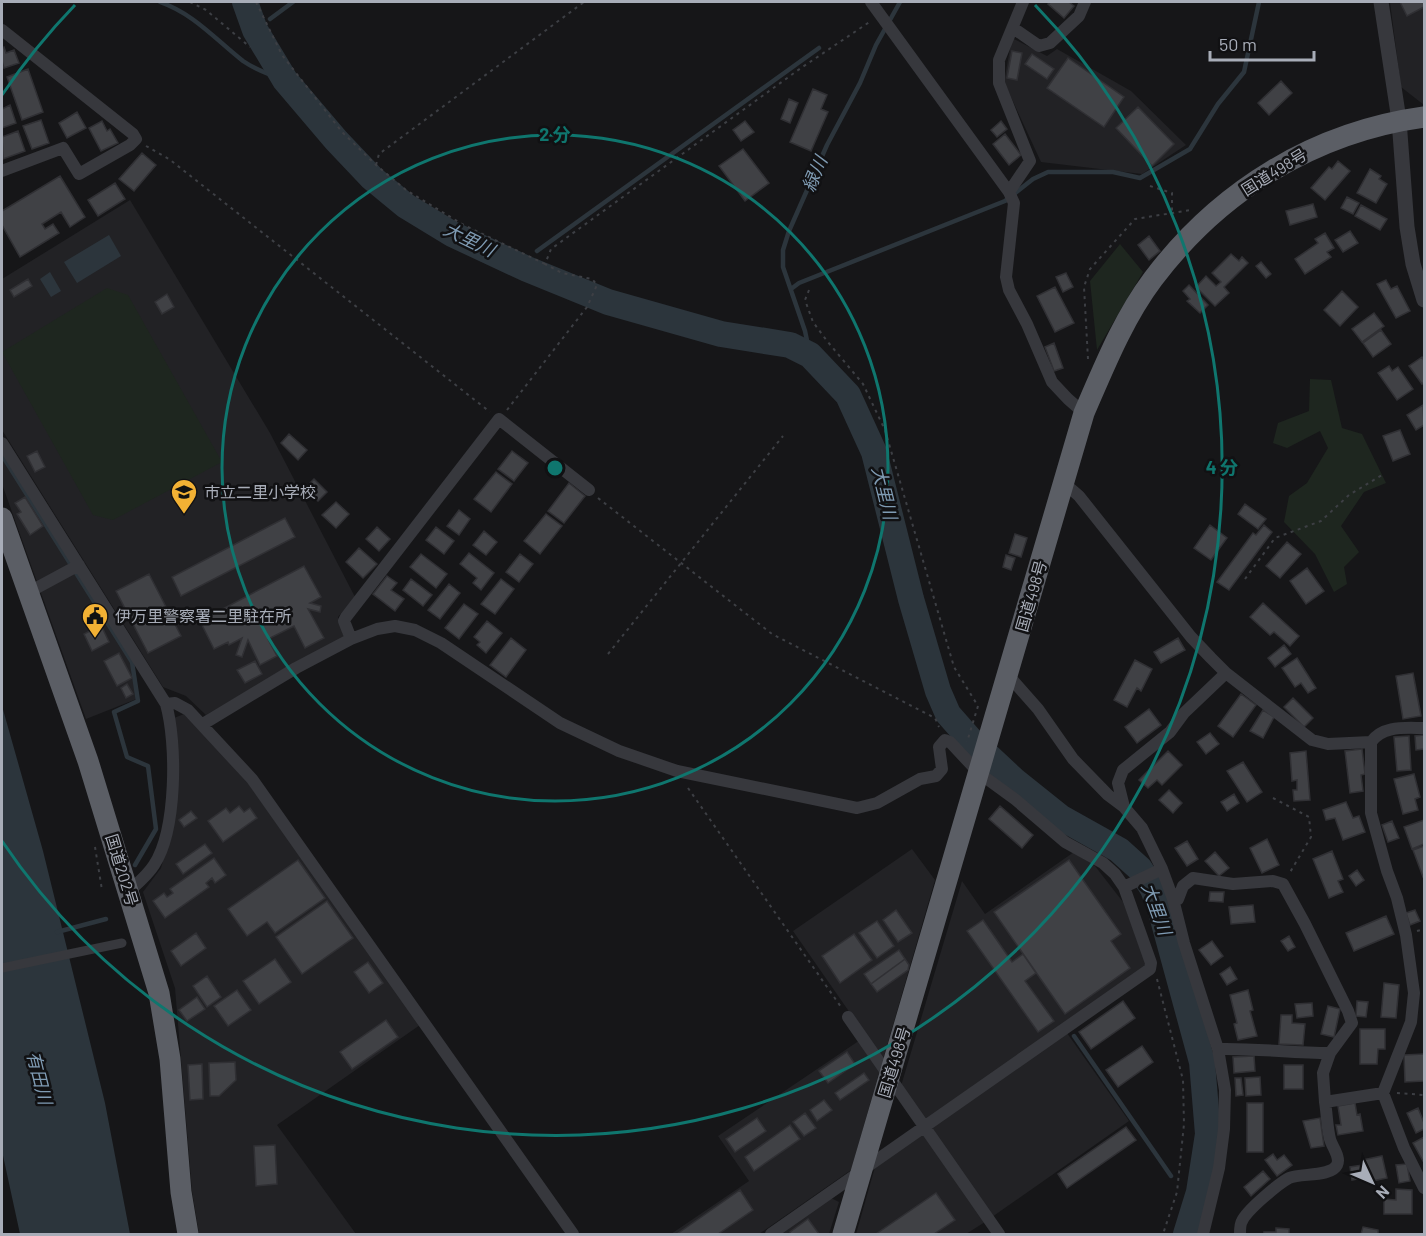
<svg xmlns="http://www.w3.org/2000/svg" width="1426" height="1236" font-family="Barlow,'Noto Sans JP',sans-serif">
<rect width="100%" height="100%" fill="#161618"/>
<!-- built -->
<path fill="#222225" d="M1390,2H1424V105L1401,87Z
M1012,38L1047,56L1057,49L1131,91L1186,145L1142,174L1041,162L1004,82Z
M130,200L270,433L355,597L338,617L344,638L293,665L206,715L186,696L163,687L2,430V279Z
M6,457L134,661L139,698L86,719L2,484V459Z
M184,714L243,776L420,1025L277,1125L356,1234H199L192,1191L175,988L143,892L161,868L172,829L174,718Z
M912,849L935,880L851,1170L759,1234H671L749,1181L718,1136L866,1036L793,931Z
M1074,852L1095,866L1123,902L1147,967L925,1121L901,1086L962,881L985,914Z
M1067,1033L1129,1121L992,1217L930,1128Z
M923,1133L985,1222L966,1234H856L875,1167Z
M831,1198L839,1202L829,1234H778Z"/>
<!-- green -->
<path fill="#1e261f" d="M1120,244L1143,272L1097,350L1090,281Z
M107,288L128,295L222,462L113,520L93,515L2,352Z
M1310,379L1331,380L1342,428L1362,434L1386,483L1364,492L1341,526L1359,552L1344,567L1347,584L1334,592L1315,554L1284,522L1289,496L1307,483L1328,448L1320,431L1287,448L1273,443L1278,423L1309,411Z"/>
<!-- water -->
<path fill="#2c353c" d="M109,235L121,256L77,283L64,262Z
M50,272L61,291L51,297L40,279Z
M2,706L43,851L105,1103L130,1234H20L2,1151Z"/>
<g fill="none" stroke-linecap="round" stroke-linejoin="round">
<!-- stream -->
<path stroke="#2c353c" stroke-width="4.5" d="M160,2C194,14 215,39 243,61C256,70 270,75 285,80
M270,19L293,2
M537,251L819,48
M791,289L799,283L1005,201L1033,179L1048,172H1113L1140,178L1190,149L1218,104L1244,72L1259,2
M810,355L805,331L783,267V250L789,231L827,145L860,83L876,45L900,2
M2,455L132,662L138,701L114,712L127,757L148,766L156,829L135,865
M57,932L106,919
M1074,1036L1171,1176"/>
<!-- river -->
<path stroke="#2c353c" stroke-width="26" d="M245,2L255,30L285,80L336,140L372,178L406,206L452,234L527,269L608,302L721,334L790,345L810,355L848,395L874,452L911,599L938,691L948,714L970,739L1015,781L1060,817L1119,850L1140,869L1153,889L1160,908L1202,1062L1208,1134L1199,1192L1186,1234"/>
</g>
<!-- building -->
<path fill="#404145" stroke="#303034" stroke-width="1.5" d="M1051,2H1069L1074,6L1064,18L1048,4Z
M1400,2H1424V7L1407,16Z
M4,47L6,53L14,50L19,63L4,68L2,61V48Z
M1012,51L1022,53L1017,80L1007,78Z
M1032,54L1054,69L1047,79L1025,64Z
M1068,58L1124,97L1104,127L1047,88Z
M28,69L43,112L22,120L7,77Z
M1281,81L1292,93L1269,115L1258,103Z
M813,89L827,95L821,109L828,112L811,151L790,142Z
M789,99L798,103L790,123L781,119Z
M10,105L16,123L2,128V109Z
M1138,107L1174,144L1152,166L1116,128Z
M77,112L86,128L67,138L59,123Z
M41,120L49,143L32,149L23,126Z
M102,121L107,131L110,129L118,143L101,151L89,128Z
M745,121L754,132L741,141L733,130Z
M1001,121L1007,129L997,137L991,130Z
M18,131L25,151L3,159L2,137Z
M1005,134L1021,155L1009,165L993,144Z
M743,149L769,183L745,201L719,166Z
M142,153L156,165L134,191L119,179Z
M1338,161L1350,171L1325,200L1311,188L1329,167L1332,169Z
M1370,169L1381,176L1379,179L1387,184L1376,203L1357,193Z
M60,176L85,217L70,227L61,212L42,224L45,229L53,224L59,233L20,257L2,225V211Z
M115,183L125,199L98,216L88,200Z
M1347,197L1359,203L1353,214L1341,208Z
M1313,204L1317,217L1290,225L1286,211Z
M1361,205L1387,219L1380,230L1355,216Z
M1350,231L1358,243L1343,252L1335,240Z
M1325,233L1334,248L1327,252L1331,257L1305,274L1295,259L1318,243L1315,239Z
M1149,236L1160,251L1149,260L1138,245Z
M1231,254L1239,261L1242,257L1248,263L1224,287L1229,293L1215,306L1196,287L1206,276L1216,286L1221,282L1212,273Z
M1261,262L1271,274L1266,278L1256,266Z
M1066,273L1073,287L1063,292L1056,277Z
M28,279L32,286L14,297L10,290Z
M1386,280L1391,289L1397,286L1410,311L1396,318L1377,284Z
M1189,285L1208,305L1200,313L1187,301L1190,299L1183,291Z
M1055,287L1074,323L1055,332L1037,296Z
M1342,291L1358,307L1340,326L1324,310Z
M167,294L174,307L162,314L155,302Z
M1374,313L1384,326L1362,342L1352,329Z
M1381,330L1391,344L1373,357L1363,343Z
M1054,343L1063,368L1054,371L1045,347Z
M1422,357L1424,361V382L1422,384L1409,366Z
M1389,366L1392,371L1398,367L1413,389L1397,400L1378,373Z
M1423,405L1424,425L1416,430L1407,415Z
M1400,430L1410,454L1393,461L1383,436Z
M289,434L307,450L298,460L281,443Z
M37,451L45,467L35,472L27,456Z
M512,451L528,463L514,481L498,469Z
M496,472L512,484L491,512L474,499Z
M314,479L327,492L318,501L304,489Z
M569,483L585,496L564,523L548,511Z
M25,497L43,526L30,535L17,514L21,512L15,503Z
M336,502L349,514L336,528L322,515Z
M1245,504L1266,519L1258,529L1238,514Z
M459,510L470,519L459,535L447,526Z
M546,514L562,526L540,554L524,541Z
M285,518L295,537L181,596L172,577Z
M1210,525L1227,538L1211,560L1194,548Z
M1264,525L1272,532L1229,590L1217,582L1253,533L1256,535Z
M377,527L390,539L379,551L366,539Z
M436,527L454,541L444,554L426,540Z
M484,531L497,542L486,555L473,545Z
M1015,534L1027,538L1021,557L1009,553Z
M1287,542L1301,554L1280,578L1266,566Z
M359,548L377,564L363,578L346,562Z
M469,553L494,573L481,590L473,583L477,578L460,564Z
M421,554L447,574L436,588L410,567Z
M520,554L533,564L519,582L506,572Z
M1006,555L1015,558L1011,570L1003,567Z
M304,566L321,597L310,603L321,606L320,612L308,609L324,638L305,648L294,626L268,639L277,656L260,665L248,640L242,657L236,655L242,638L229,645L228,642L214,649L200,621Z
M1307,568L1324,591L1306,604L1290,581Z
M149,574L181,636L148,653L116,591Z
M387,576L397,583L391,590L404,599L395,611L373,594Z
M411,579L432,595L423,606L403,590Z
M501,579L514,589L495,614L481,604Z
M449,584L460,593L440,619L428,610Z
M1263,603L1299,636L1290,646L1274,632L1270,635L1250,617Z
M464,604L478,614L459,639L445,628Z
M487,621L502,633L486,653L477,645L480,642L474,637Z
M101,625L109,642L92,651L84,634Z
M511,638L526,650L506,677L490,665Z
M1178,638L1185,650L1161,663L1154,652Z
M1284,645L1291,654L1275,667L1268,658Z
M119,653L132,678L117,686L104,661Z
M1297,658L1316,688L1308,693L1301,683L1295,687L1282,668Z
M1135,660L1152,669L1141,691L1137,688L1127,707L1114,700Z
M255,661L262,674L245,683L237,670Z
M1413,673L1421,716L1403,719L1396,676Z
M127,684L133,694L126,698L121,688Z
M1241,694L1256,705L1233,737L1218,726Z
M1293,698L1313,718L1304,727L1284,707Z
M1149,709L1161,725L1137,743L1125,727Z
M1263,710L1274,717L1263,738L1250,731Z
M1210,733L1219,744L1206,754L1197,742Z
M1424,735V749L1416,750L1415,736Z
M1409,736L1411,770L1397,771L1394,737Z
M1362,749L1365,774L1361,775L1363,791L1350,793L1345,751Z
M1168,751L1182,765L1162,785L1157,780L1148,788L1139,780Z
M1306,751L1310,800L1294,801L1293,790H1297V780L1292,781L1290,753Z
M1243,762L1262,792L1247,802L1227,771Z
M1414,774L1420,797L1415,799L1418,810L1403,814L1394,779Z
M1169,790L1182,803L1173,813L1159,800Z
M1234,794L1239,803L1227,811L1221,802Z
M1346,802L1353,818L1359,816L1365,832L1343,840L1335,818L1326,820L1323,810Z
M239,806L244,812L250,808L257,818L223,842L208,821L226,808L230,813Z
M1000,806L1033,835L1022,848L989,819Z
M191,811L197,818L184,827L179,820Z
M1424,820V844L1412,849L1404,827Z
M1392,821L1399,838L1388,842L1382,825Z
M1267,839L1279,865L1262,873L1250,848Z
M1187,841L1198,859L1187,866L1175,848Z
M205,844L212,853L183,874L176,864Z
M1424,846V876L1423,877L1413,850Z
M1332,851L1343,879L1338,881L1343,892L1329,898L1313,859Z
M1215,852L1229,868L1219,876L1205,861Z
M214,858L226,875L215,883L212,878L206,883L209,887L165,918L153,901L164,893L167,897L173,893L170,889Z
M298,860L325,898L275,933L267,922L247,936L228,909Z
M1069,860L1121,934L1111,941L1130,968L1065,1014L994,912Z
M1357,870L1364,880L1356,886L1349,876Z
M1210,892H1224L1223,902L1209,901Z
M327,901L353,938L302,974L276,937Z
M1253,905L1255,922L1231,924L1229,907Z
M896,910L912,933L898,942L883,920Z
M1415,910L1420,921L1410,925L1406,913Z
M1386,916L1394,934L1354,951L1346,933Z
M983,920L1012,962L1023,954L1036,973L1025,981L1054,1021L1038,1032L967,931Z
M877,921L894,946L877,958L859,933Z
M196,933L206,948L181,966L171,951Z
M854,934L872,960L840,983L822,956Z
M1289,936L1295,947L1288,951L1281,941Z
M1212,941L1223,956L1211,965L1199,950Z
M899,950L905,959L871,984L864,974Z
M275,959L291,982L259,1004L243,981Z
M905,959L909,965L908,970L877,992L871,984Z
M368,962L383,983L369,993L354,972Z
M1230,967L1237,979L1227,985L1220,974Z
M207,976L221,997L207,1007L193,986Z
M1384,983L1399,985L1396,1018L1381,1017Z
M237,990L251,1010L228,1026L214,1006Z
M1248,990L1253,1010L1250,1011L1257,1036L1238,1040L1234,1024L1237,1023L1230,995Z
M197,997L205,1009L187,1021L179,1010Z
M1123,1001L1135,1018L1091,1049L1079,1032Z
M1357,1001L1368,1002L1366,1017L1356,1016Z
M1312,1003L1313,1016L1297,1018L1295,1004Z
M1328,1006L1340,1009L1334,1037L1321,1034Z
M1281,1015H1292V1023L1305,1024L1303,1045L1279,1044Z
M386,1020L398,1037L352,1069L340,1052Z
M1360,1029H1385V1049H1378L1377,1064H1360Z
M1142,1046L1153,1062L1118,1087L1106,1070Z
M847,1052L855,1064L828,1083L819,1071Z
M1424,1054V1081L1405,1082L1404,1055Z
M1254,1056L1255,1071L1234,1073L1233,1057Z
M235,1062L236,1080L219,1096H210L209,1063Z
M202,1064L203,1099L190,1100L188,1065Z
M1284,1065H1303V1089H1284Z
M864,1073L869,1080L840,1100L835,1093Z
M1260,1077L1261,1095L1246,1096L1245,1078Z
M1235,1078H1241L1243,1095L1236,1096Z
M824,1100L832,1110L817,1121L810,1110Z
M1247,1103H1263V1152H1247Z
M1355,1103L1357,1115L1360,1114L1363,1131L1338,1135L1336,1125H1341L1338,1106Z
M1418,1108L1424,1123V1129L1416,1133L1407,1113Z
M805,1113L816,1128L804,1136L793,1122Z
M757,1118L766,1131L735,1152L726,1139Z
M1320,1118L1324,1146L1311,1148L1303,1121Z
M790,1125L800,1139L754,1171L745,1157Z
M1126,1127L1136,1140L1067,1188L1058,1174Z
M1424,1137V1160L1423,1161L1413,1143Z
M275,1145L277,1184L256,1186L254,1146Z
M1273,1154L1277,1160L1284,1155L1292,1165L1277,1176L1265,1160Z
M1382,1156L1387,1178L1372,1181L1371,1176L1352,1180L1350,1167L1363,1165L1362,1160Z
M1407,1164L1410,1181L1399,1183L1396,1165Z
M1263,1171L1270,1179L1251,1196L1244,1187Z
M1396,1189L1412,1190V1214H1384V1199L1396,1200Z
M740,1190L753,1210L718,1234H677Z
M936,1193L955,1220L934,1234H876Z
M808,1219L819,1234H791L790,1232Z
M1363,1227L1378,1230V1234H1361Z
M1276,1228L1289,1229V1234H1264V1232H1276Z"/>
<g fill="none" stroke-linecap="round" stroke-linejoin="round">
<!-- path -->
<path stroke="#3d3f44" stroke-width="2" stroke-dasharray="3 4.5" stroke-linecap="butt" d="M190,2L206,10L250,47
M256,2L282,55L342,132L376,165L406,190L462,224L545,264
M146,146L169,159L490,412
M376,165L379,154L584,2
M1150,186L1172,193V213
M809,290L805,300L813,322L827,341L863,384L885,430L954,667L978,706L967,742
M1088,359L1084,287L1090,269L1135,219L1191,210
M507,410L587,307L597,285L592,279L562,273L545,264L551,249L801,68L871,21
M598,498L772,634L935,718L939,727
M1245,579L1275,538L1321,521L1349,495L1382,475
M608,654L783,436
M688,788L841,1007
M1273,798L1309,817L1311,837L1289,874
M95,847L102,890
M1417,931L1424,929
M1157,979L1183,1080L1184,1124L1177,1192L1163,1234
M1397,1093L1424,1095"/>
<!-- pedestrian -->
<path stroke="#37383d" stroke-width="9" d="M2,968L122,943"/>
<!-- minor -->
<path stroke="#37383d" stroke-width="12" d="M871,2L1009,192L1014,203L1006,277L1009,290L1027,324L1052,382L1068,399L1084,413
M1013,28L1039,46L1050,43L1079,16L1085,2
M2,30L133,134L136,139L130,145L79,174L63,148L2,171
M1009,192L1030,161L999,83V60L1023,2
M2,443L166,704L175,703L188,710L252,779L573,1234
M1064,483L1079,496L1191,637L1211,658L1226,673L1312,740L1328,744L1371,742
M29,592L79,565
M351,639L344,621L346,617L499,419L589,490
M1008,675L1038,709L1073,759L1108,795L1124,807L1142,828L1162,869L1173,899L1184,943L1218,1049L1225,1090L1224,1129L1219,1168L1203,1234
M203,724L296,668L351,639L377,629L395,626L415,630L441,643L560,723L619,751L677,771L857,808L877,803L920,779L936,776L942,769L939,747L945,740L950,742L979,773L1016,800L1065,842L1103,863L1115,874L1124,887L1151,963L1150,969L771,1234
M1124,807L1118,783L1123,770L1170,732L1184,713L1226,673
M1124,887L1162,869
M128,892C138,883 147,876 154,865C177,830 177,743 166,704
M1173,899H1178L1183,886L1193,878L1233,884L1273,881L1283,884L1305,924L1348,1011L1352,1023L1330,1053L1323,1073L1325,1102
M848,1017L999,1234
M1218,1049C1256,1048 1292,1053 1330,1053
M1383,1093L1404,1148L1424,1188
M1240,1234C1240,1231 1240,1224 1242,1221C1247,1210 1278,1184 1289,1178C1301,1173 1331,1177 1337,1165C1341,1157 1332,1147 1330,1139C1327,1127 1327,1114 1325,1102L1383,1093L1411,1022L1414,993L1406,935L1397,898L1387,871L1371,813V742C1383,725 1405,728 1424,728"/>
<!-- tertiary -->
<path stroke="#37383d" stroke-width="15" d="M1381,2L1399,120L1407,227L1413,264L1424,300"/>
<!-- trunk -->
<path stroke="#5b5e65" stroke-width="21" d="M2,518L88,761L159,993L170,1059L181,1192L188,1234
M843,1234L1084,413C1104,367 1123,319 1153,279C1220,190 1315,132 1424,117"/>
</g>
<!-- distance rings -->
<g fill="none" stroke="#0f766e" stroke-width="3">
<circle cx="555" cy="468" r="333"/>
<path d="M2 95A667 667 0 0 1 75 5M1035 5A667 667 0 1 1 2 841"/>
</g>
<!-- icons -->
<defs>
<g id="school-pin" transform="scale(1.35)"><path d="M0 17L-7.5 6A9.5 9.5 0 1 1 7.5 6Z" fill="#f2b134" stroke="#111113"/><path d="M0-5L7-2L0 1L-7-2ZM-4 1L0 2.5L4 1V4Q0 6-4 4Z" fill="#111"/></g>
<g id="civic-pin" transform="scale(1.35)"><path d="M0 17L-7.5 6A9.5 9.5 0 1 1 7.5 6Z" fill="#f2b134" stroke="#111113"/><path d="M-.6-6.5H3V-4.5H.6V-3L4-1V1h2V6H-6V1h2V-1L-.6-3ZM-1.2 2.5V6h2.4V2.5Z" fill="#111"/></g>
</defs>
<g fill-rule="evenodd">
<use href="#school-pin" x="184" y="492"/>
<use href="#civic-pin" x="95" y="616"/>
</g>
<g text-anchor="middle" stroke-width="5" stroke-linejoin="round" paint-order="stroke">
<!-- street labels -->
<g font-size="16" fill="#a8adb8" stroke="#111113">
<text transform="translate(1274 172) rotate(-32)" y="6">国道498号</text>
<text transform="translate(1031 596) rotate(-74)" y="6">国道498号</text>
<text transform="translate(122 870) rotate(73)" y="6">国道202号</text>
<text transform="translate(894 1062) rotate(-73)" y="6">国道498号</text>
</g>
<!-- poi labels -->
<g font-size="16" fill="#a8adb8" stroke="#111113" text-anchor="start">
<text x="204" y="498">市立二里小学校</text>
<text x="115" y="622">伊万里警察署二里駐在所</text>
</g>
<!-- water labels -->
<g font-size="18" font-style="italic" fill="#7f9bb3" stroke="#111113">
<text transform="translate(815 174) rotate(-67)" y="6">緑川</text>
<text transform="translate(469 240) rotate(26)" y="6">大里川</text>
<text transform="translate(884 493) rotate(76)" y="6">大里川</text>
<text transform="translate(1156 909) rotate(70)" y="6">大里川</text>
<text transform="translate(39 1078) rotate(76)" y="6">有田川</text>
</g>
</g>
<circle cx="555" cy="468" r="9" fill="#0f766e" stroke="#111113" stroke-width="3"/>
<g font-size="18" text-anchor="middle" font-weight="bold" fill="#0f766e" stroke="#111113" stroke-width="5" stroke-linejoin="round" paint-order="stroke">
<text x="555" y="141">2 分</text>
<text x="1222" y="474">4 分</text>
</g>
<!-- border -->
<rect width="1426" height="1236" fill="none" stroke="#a8adb8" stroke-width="6"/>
<!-- north arrow -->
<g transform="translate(1372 1182) rotate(134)" stroke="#111113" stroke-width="4.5" paint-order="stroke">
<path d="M0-4.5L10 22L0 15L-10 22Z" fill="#a8adb8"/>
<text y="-9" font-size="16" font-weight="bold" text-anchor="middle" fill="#a8adb8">N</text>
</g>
<!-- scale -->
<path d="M1210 51v9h104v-9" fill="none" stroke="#a8adb8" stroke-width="3"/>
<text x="1219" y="51" font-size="18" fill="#a8adb8" stroke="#111113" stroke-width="4.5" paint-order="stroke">50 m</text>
</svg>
